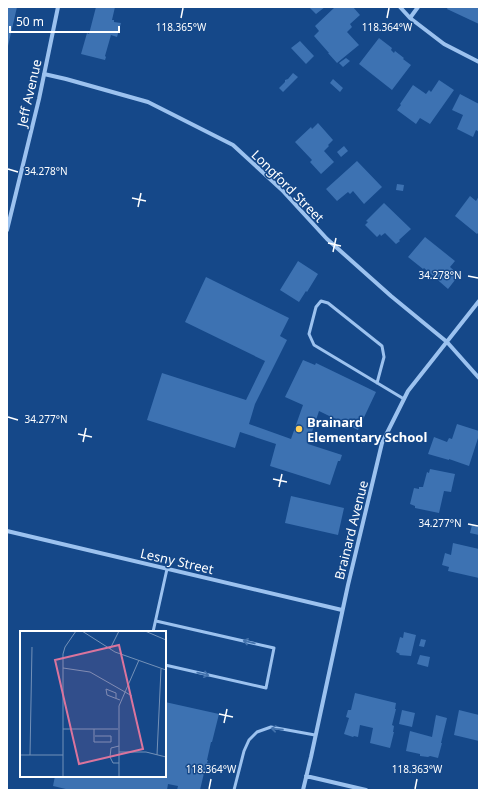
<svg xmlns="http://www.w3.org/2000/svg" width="486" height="797" font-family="'Noto Sans',sans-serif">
<rect width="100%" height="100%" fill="#154889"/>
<!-- building -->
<path fill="#3d72b2" d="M7,7H17L8,46H7Z
M96,7H115L112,20H114V22L121,23L117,37L111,35L105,56L106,57L105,60L81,54L87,33L89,34Z
M309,7H325L316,14Z
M335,7H353L360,15L350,24L352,27L347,32L359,45L337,63L328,53H329L314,36L319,31L315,26Z
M448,7H479V24L447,9Z
M379,38L392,48L391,50L394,53L395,51L404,58L403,59L411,65L392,90L359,64Z
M300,41L314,56L306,64L291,48Z
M346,58L350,61L343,67L339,63Z
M293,73L298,77L283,92L279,88L285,82V80L288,79Z
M333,79L343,88L340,92L330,83Z
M439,80L454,90L430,124L420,118L416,124L397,110L401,105L400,104L413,85L426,94L429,90L431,92Z
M460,94L479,104V132L476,130L473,137L457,129L463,115L452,110Z
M318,123L333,140L328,145L329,146L324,151L334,162L321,174L310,162L312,160L295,142L311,127L312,129Z
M344,146L348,151L341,157L337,152Z
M357,161L382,187L364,204L353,191L350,194L348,192L337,201L326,189Z
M397,184L404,185L403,191L396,190Z
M470,196L476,201L479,196V232L477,234L455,216Z
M384,203L411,229L399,240L400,241L396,244L385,233L381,236L380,234L377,237L365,225L368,222L366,221Z
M425,237L455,261L450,267L459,275L448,289L424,268L423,269L408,257Z
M298,261L318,274L307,292L306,291L299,302L280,290Z
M206,277L289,318L280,336L287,340L255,404L249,424L291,439L303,405L285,397L303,360L315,365L316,363L376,392L358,430L319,411L308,444L342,455L340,461H338L330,485L270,466L276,444L240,432L235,448L147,420L162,373L246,400L265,361L185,322Z
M457,424L479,431V435L469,466L449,459V460L428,454L434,437L447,442L449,438L452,439Z
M430,469L455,474L451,492L444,491L439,513L415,508V506L410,504L414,488L419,489V487H423L427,472L429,473Z
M291,496L344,508L338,535L285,523Z
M472,525L479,527V535L470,533Z
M453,543L479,549V578L448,571L449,567L442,565L445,553L451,555Z
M404,632L416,635L411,656L399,655L400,654L396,652L400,637L403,638Z
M421,639L426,640L424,647L419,646Z
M420,655L430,657L428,667L417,664Z
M355,693L396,703L395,709H396L392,725L394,726L393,732H394L390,748L370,743L373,728L360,725L358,737L354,736L353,737L344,734L349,718L346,717L348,710H351Z
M165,702L219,714L212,742H211L207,760H208L207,763H210L208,770L206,769L205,773H204L200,790L195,789V790H177L178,786L168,784L167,790H70L53,786L55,776H165Z
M402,710L415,713L412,727L399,724Z
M459,710L479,715V741L454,735Z
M436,715L447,718L441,743H442L438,758L430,756L428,757L420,756V754L406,751L410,731L432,737Z"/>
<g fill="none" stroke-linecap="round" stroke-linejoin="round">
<!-- service -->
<path stroke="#9cc2ef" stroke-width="3" d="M377,383L384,357L382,346L328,303L321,301L316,307L309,334L314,345L404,399
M156,621L274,648L266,688L165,665
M153,632L167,569
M234,790L244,751L249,740L257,732L271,727L315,735"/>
<!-- minor -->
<path stroke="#9cc2ef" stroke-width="4" d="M400,7L410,18L444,44L479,62
M410,18L418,7
M44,74L66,79L148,102L233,145L282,190L327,239L391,296L447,342L479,378
M7,230L39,99L58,7
M7,531L342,610
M306,776L366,790
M303,790L311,757L348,585L382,443L408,391L479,301"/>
</g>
<!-- one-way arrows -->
<defs><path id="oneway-shaft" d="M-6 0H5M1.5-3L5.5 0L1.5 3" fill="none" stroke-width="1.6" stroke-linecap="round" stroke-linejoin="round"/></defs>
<g stroke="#4473ad">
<use href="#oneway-shaft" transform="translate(249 642) rotate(-167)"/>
<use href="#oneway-shaft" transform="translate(203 674) rotate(13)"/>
<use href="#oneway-shaft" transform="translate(277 729) rotate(-174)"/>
</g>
<!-- ticks -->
<path fill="none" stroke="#fff" stroke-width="1.5" d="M181,18L183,8M387,18L389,8M8,169L18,172M132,198L146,201M138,207L141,193M328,243L341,246M333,252L336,238M468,276L478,278M8,417L18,420M78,434L92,437M83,442L86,428M273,479L287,482M279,487L282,474M468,524L478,526M219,714L233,717M224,723L227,709M209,789L211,779M415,789L417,779"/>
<!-- markers -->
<circle fill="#ffcf5a" stroke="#154889" stroke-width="1.5" cx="299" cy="429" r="4"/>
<g text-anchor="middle" stroke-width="3" stroke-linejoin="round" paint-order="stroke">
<!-- street labels -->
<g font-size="13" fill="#fff" stroke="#154889">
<text transform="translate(29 93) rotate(-77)" y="5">Jeff Avenue</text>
<text transform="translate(288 186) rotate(45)" y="5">Longford Street</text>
<text transform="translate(351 530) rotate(-76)" y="5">Brainard Avenue</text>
<text transform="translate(177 561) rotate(13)" y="5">Lesny Street</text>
</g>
<!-- poi labels -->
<g font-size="13" font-weight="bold" fill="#fff" stroke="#154889" text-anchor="start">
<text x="307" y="427">Brainard<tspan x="307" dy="15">Elementary School</tspan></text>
</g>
</g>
<!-- overview -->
<g transform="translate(20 631)">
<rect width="146" height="146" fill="#154889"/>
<path fill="none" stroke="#7391b8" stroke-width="1" d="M62,0L95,21L146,39M125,0L146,9M90,18L99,0M43,37L70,41L112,65M96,67V62L86,58L87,64L100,69M43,98H98M74,98V111H91V105H75M99,115L91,117L90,126L93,132H99M99,121H126L146,126M0,124H43M10,124L12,16M137,124L141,38M43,146V23L45,16L56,0M99,146V75L119,29"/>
<path fill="#da749d" fill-opacity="0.15" stroke="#da749d" stroke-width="2" d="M99,14L123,118L59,133L35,29Z"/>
<rect width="146" height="146" fill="none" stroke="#fff" stroke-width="2"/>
</g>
<g font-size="10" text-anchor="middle" fill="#fff" stroke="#154889" stroke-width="3" stroke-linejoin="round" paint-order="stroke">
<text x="181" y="31">118.365°W</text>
<text x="387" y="31">118.364°W</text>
<text x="46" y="175">34.278°N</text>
<text x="440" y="279">34.278°N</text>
<text x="46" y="423">34.277°N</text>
<text x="440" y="527">34.277°N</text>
<text x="211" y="773">118.364°W</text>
<text x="417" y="773">118.363°W</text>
</g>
<!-- border -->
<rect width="486" height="797" fill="none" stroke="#ffffff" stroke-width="16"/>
<!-- scale -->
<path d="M10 26v6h109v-6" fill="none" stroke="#ffffff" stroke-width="2"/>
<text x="16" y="26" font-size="12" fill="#ffffff" stroke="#154889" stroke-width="3" paint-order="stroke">50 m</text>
</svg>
